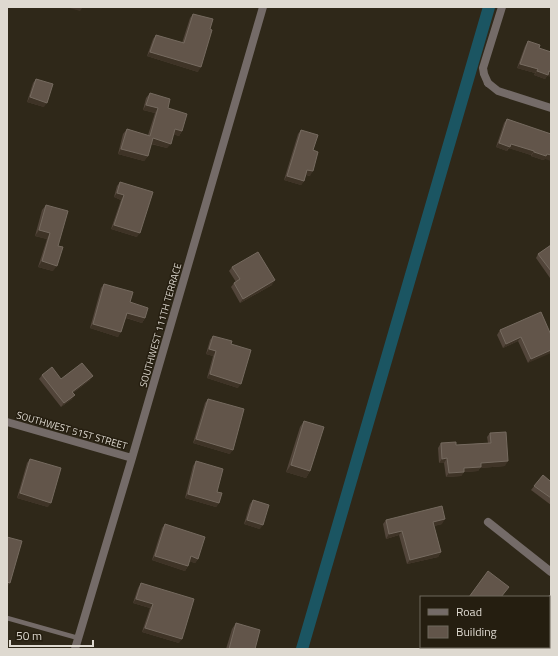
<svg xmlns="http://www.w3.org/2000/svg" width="558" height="656" font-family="'Titillium Web',sans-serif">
<rect width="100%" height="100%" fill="#2f2819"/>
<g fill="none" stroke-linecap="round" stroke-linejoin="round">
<!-- canal -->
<path stroke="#1b5562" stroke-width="12" d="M302,649L489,7"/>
<!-- service -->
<path stroke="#746b68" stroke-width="4.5" d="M7,618L78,638"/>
<!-- minor -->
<path stroke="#746b68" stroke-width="8" d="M488,83L498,91L551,108
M7,422L132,458
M488,522L551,572
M549,601L551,599
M75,649L132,458L263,7
M513,649L515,647"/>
<!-- tertiary -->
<path stroke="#746b68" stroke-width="8" d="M488,83L484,74L483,68L502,7"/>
</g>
<!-- wall -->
<path fill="#52453a" d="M193,14L198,72L147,56L153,39L156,35L182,43L190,18Z
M528,41L539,48L547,76L545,79L534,75L535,73L517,68L525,46Z
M36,79L44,107L27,102L33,83Z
M150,93L168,108L182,131L179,136L173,134L167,148L151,144L148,156L144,161L118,154L123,134L127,129L148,135L155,113L143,110L146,98Z
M507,119L545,159L543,160L531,156V155L509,148L507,151L496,147L504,123Z
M301,130L313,150L310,176L306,175L304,181L301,185L284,180L298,134Z
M120,182L137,237L111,229L121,200L114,197L117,186Z
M46,205L58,246L53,271L38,267L47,239L35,236L42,210Z
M551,245V277L550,278L536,258L538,254Z
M232,267L272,285L240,303L231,287L234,283L236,282L229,271Z
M104,284L130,302L145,318L142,323L126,318L118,337L90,328L101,288Z
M500,330L551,335L528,363L518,341L503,348L497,335Z
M213,336L231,344L238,388L207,378L213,356L206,354L210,340Z
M42,375L61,379L90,380L73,393L72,399L61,407L39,379Z
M208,399L230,454L193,443L205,403Z
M304,421L310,471L306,478L286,472L300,427Z
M490,433L505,466L480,468L478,471L464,472L461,476L446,477L444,463H439L438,448L441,443L456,445L488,443L487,437Z
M30,459L48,507L17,498L27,463Z
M196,461L217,492L219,503L216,507L185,498L193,466Z
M543,475L550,481L551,479V505L531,490Z
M253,500L260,529L244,524L250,504Z
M386,520L442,524L434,526L441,552L438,557L407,564L399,535L386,539L383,524Z
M165,524L198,559L195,563L189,561L188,566L185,571L152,560L162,528Z
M141,583L179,643L142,632L150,608L133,603L138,588Z
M236,623L255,649H226L232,629Z"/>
<!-- shaded-wall -->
<path fill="#3e3326" d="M66,7H83L80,11Z
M150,52L201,67L198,72L147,56Z
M520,64L538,69L535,73L517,68Z
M537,71H549L551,72V77L547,76L545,79L534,75Z
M30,97L47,103L44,107L27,102Z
M146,105L158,108L155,113L143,110Z
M175,129L182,131L179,136L172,134Z
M153,138L171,144L167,148L149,143Z
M499,143L511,144L534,151L531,155L508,148L507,151L496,147Z
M121,149L148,156L144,161L118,154Z
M534,152L547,154L551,155V161L545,159L543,160L531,156Z
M307,170L313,171L310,176L304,174Z
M287,176L304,181L301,185L284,180Z
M117,193L124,195L121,200L114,197Z
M114,225L140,233L137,237L111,229Z
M39,230L50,233L47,239L35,236Z
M42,261L57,266L53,271L38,267Z
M275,280L272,285L240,303L243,299Z
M127,313L145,318L142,323L124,317Z
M93,324L121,332L118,337L90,328Z
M521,337L518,341L503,348L506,344Z
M209,349L216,351L213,356L206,354Z
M551,350V353L528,363L531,359Z
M210,374L241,384L238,388L207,378Z
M93,376L90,380L69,396L72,392Z
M75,395L72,399L61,407L64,403Z
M196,439L233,450L230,454L193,443Z
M447,458L444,463H439L442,459Z
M508,461L505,466L480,468L478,471L464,472L461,476L446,477L449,473L464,468L481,463Z
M291,465L310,471L306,478L286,472Z
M20,493L51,503L48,507L17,498Z
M188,494L219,503L216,507L185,498Z
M445,519L442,524L430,527L433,522Z
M247,520L263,525L260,529L244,524Z
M402,531L399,535L386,539L389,534Z
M441,552L438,557L407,564L410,560Z
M155,556L188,566L185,571L152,560Z
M191,556L198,559L195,563L188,561Z
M7,582L10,583L7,587Z
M136,599L153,604L150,608L133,603Z
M145,628L182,639L179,643L142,632Z"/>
<!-- building -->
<path fill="#62554a" stroke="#756a5f" d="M193,14L213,19L210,29L212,30L201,67L150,52L156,35L184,43Z
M528,41L540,45L539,48L551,52V72L549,71L548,75L537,71L538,69L520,64Z
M36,79L53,84L47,103L30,97Z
M150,93L170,99L168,108L187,114L182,131L175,129L171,144L153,138L148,156L121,149L127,129L150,136L158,108L146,105Z
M507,119L551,134V155L547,154L546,156L534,152V151L511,144L510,147L499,143Z
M301,130L318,135L313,150L318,152L313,171L307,170L304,181L287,176Z
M120,182L153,192L140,233L114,225L124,195L117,193Z
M46,205L68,211L58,246L63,247L57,266L42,261L50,233L39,230Z
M551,245V271L538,254Z
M258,252L275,280L243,299L234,283L240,279L232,267Z
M104,284L133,292L130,302L148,308L145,318L127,313L121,332L93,324Z
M541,312L551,335V350L531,359L521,337L506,344L500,330Z
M213,336L232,341L231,344L251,350L241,384L210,374L216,351L209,349Z
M82,363L93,376L72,392L75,395L64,403L42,375L52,367L61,379Z
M208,399L244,409L233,450L196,439Z
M304,421L324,427L310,471L291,465Z
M506,432L508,461L481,463V467L464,468V472L449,473L447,458L442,459L441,443L456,442V445L491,443L490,433Z
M30,459L61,468L51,503L20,493Z
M196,461L223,469L217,492L222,493L219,503L188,494Z
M543,475L550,481L551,479V498L534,486Z
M253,500L269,505L263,525L247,520Z
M442,506L445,519L433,522L441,552L410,560L402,531L389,534L386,520Z
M165,524L205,537L198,559L191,556L188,566L155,556Z
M7,537L22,541L10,583L7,582Z
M488,571L509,587L501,597H469Z
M141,583L194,599L182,639L145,628L153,604L136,599Z
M236,623L260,630L255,649H229Z"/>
<g text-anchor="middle" stroke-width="3" stroke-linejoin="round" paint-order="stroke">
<!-- street labels -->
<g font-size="10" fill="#ded9d0" stroke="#251e10">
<text transform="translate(160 325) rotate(-74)" y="4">SOUTHWEST 111TH TERRACE</text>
<text transform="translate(72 430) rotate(16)" y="4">SOUTHWEST 51ST STREET</text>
</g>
</g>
<!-- border -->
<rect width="558" height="656" fill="none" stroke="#ded9d0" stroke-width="16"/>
<!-- legend -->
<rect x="420" y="596" width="130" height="52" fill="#251e10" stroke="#6f695d"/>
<rect x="428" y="609" width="20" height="6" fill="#746b68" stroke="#6f695d"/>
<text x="456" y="616" font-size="12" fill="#ded9d0">Road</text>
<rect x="428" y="626" width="20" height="12" fill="#62554a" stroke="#6f695d"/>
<text x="456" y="636" font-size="12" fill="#ded9d0">Building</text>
<!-- scale -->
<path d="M10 640v6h83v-6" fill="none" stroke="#ded9d0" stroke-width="2"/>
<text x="16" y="640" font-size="12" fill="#ded9d0" stroke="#251e10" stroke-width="3" paint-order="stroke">50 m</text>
</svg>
